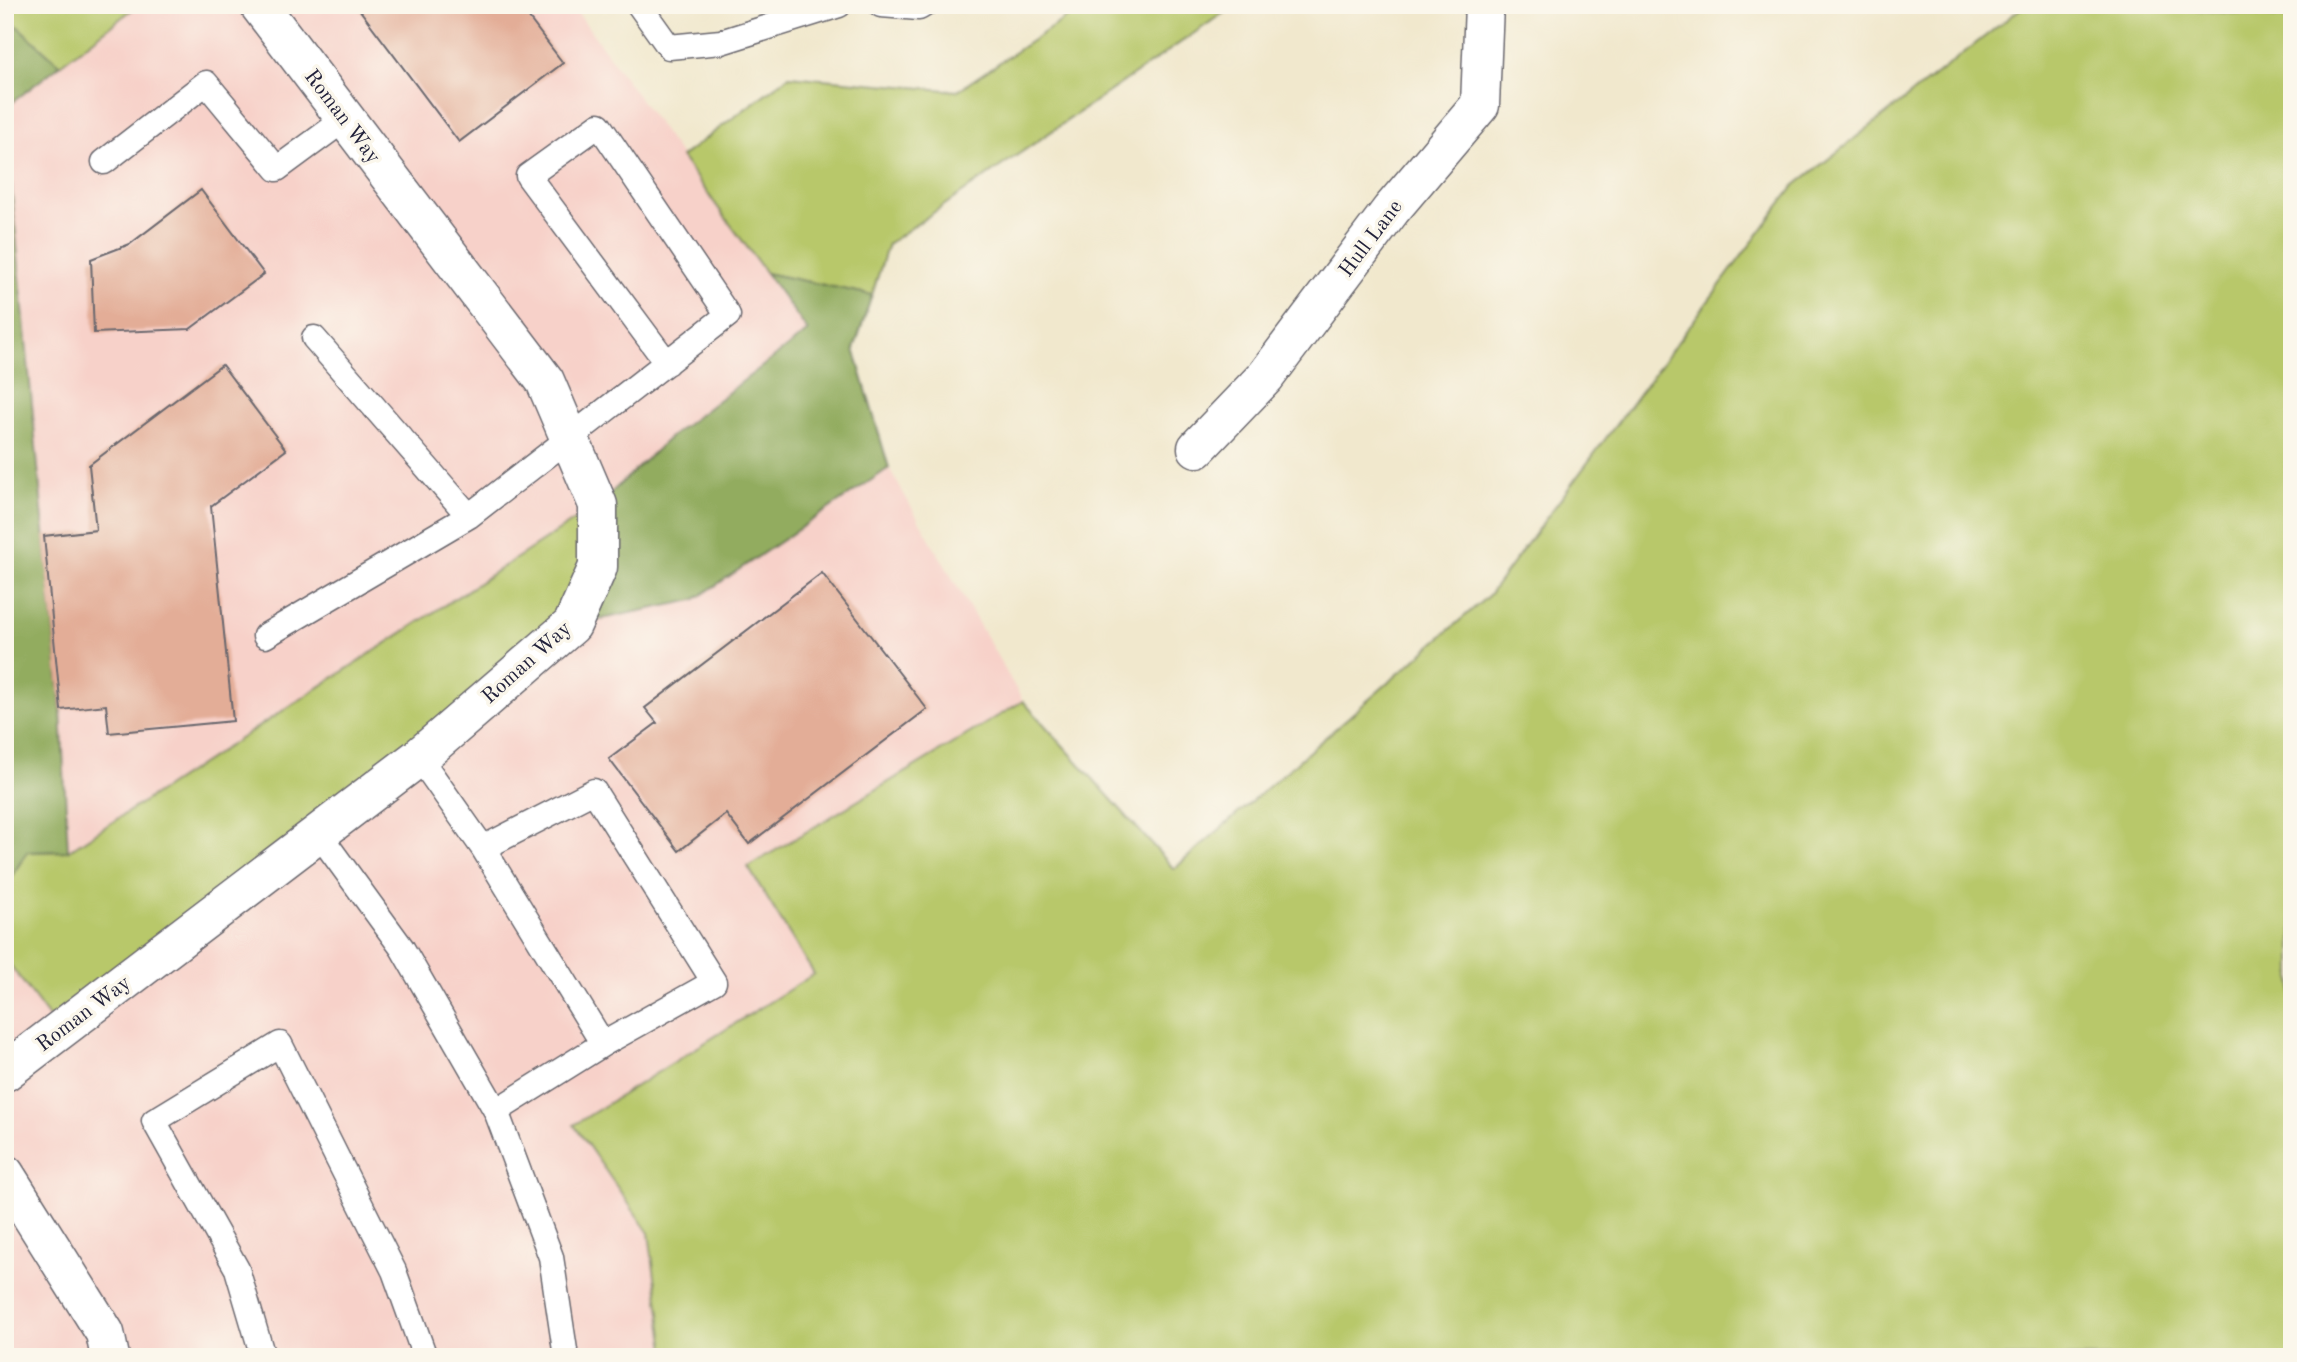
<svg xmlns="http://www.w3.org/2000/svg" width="2297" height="1362" font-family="'Old Standard TT',serif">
<rect width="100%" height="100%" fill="#fbf7ec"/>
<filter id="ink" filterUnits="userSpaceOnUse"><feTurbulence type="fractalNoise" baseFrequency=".0143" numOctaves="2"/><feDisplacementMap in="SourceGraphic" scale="14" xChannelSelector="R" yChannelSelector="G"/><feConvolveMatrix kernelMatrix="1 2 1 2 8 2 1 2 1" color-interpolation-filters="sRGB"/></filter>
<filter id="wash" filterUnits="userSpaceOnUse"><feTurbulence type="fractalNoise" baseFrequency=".00686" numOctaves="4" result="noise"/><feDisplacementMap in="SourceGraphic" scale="28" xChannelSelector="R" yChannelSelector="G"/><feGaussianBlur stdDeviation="1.57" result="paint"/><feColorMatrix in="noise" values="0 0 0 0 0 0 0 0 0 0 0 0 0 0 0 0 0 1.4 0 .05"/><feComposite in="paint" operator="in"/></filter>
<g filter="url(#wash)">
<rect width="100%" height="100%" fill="#f1e8cd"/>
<!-- built -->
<path fill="#f7d1c9" d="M138,5H572L808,331L669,438L598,505L68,851L61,710L5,108Z
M889,468L1023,701L748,867L814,974L575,1125L649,1233L666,1357H5V958L59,1031L572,625L694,600Z"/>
<!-- green -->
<path fill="#b8c86a" stroke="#6d7552" stroke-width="2" d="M5,5H138L60,65L5,15Z
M1085,5H1235L888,244L872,295L766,273L681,157L789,76L957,91Z
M2025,5H2137L2292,18V1357H666L649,1233L574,1125L814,974L748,867L1023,701L1174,869L1489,595L1794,186Z
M598,505L572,625L59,1031L5,958V887L27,852L68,851Z"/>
<!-- forest -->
<path fill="#92ac5e" stroke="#5a674c" stroke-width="2" d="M5,15L60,65L5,108Z
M5,119L61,710L68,851L27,852L5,887Z
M766,273L872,295L854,349L889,468L694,600L572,625L598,505L669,438L808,331Z"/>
<g id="blocks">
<!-- building -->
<path fill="#e3ad97" d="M356,5H519L563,63L459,142Z
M201,190L264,274L190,329L94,333L91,259L130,244Z
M222,365L286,450L211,506L233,721L109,733L106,705L61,710L44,536L96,530L89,465Z
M822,573L927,709L749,844L726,814L679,851L609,759L657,723L645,708Z"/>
</g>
</g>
<g filter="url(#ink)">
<use href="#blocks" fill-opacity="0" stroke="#6a676e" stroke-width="2"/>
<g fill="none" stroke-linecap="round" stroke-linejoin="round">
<!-- service casing -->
<g stroke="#6a676e" stroke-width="27">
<path id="service" d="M639,5L669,47L721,42L839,5
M881,5L919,8L924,5
M104,162L206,83L277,169L345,119
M314,338L469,516
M265,636L469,516L728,315L599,125L528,176L667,363
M419,757L483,848L603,1044L496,1111L551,1257L566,1357
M319,834L402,948L496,1111
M483,848L594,791L714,982L603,1044
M263,1357L237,1269L154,1121L280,1044L394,1271L425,1357"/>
</g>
<!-- minor casing -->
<g stroke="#6a676e" stroke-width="41">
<path id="minor" d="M1197,448L1266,376L1391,210L1480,105L1484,5
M5,1072L419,757L572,625L598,567V505L545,381L259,5
M5,1174L105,1333L110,1357"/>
</g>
<!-- service -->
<use href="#service" stroke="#fff" stroke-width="24"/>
<!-- minor -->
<use href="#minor" stroke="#fff" stroke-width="38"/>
</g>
</g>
<g text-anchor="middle" stroke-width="7" stroke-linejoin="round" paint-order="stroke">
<!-- street labels -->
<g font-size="21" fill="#22223b" stroke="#fbf7ec">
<text transform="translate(343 116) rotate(53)" y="7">Roman Way</text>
<text transform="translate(1370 238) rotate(-53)" y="7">Hull Lane</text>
<text transform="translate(526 662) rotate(-42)" y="7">Roman Way</text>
<text transform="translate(83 1013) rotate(-37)" y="7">Roman Way</text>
</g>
</g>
<!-- margin -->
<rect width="2297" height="1362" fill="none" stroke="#fbf7ec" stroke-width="28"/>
</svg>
